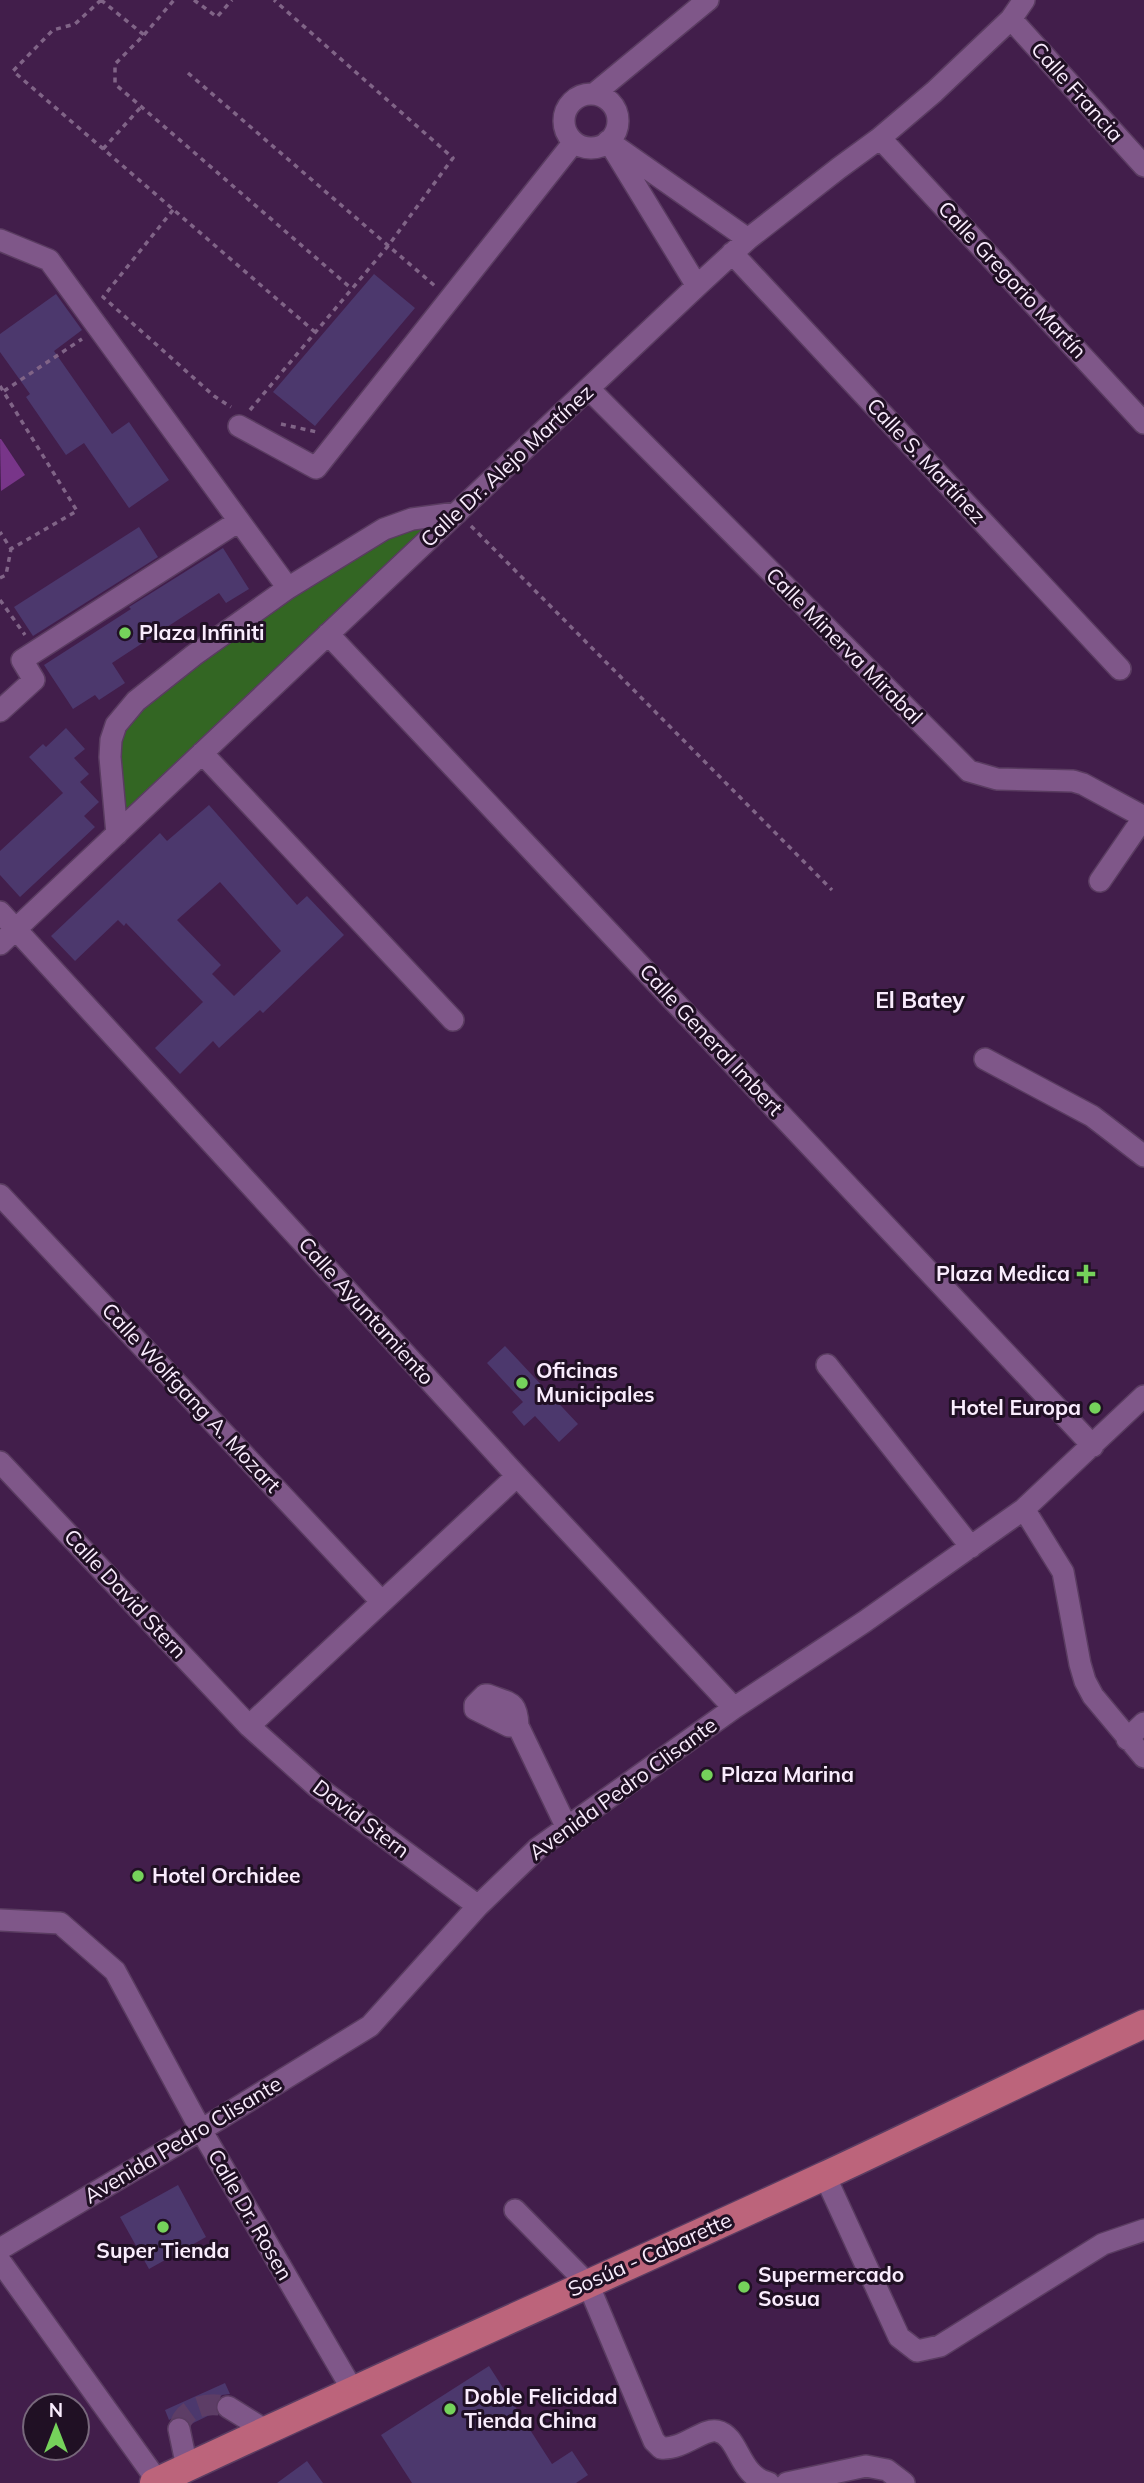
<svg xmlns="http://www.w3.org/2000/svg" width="1144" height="2483" font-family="Mulish,sans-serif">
<rect width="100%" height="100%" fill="#421e4b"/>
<!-- green -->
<path fill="#336623" d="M438,518L128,817C124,792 114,755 122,732C132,700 342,558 381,535C397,525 420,523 438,518Z"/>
<!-- water -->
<path fill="#783589" d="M1,439L25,475L1,491L0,439Z"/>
<!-- building -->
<path fill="#4c386d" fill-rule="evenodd" d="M374,274L415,308L315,426L273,392Z
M56,294L82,330L54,351L112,434L129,422L169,480L129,508L84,443L66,455L26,397L30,394L0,352V334Z
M139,527L158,557L33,636L14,607Z
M223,548L249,589L226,603L219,593L112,663L125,683L99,700L95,695L73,709L44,665L131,609L129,607Z
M66,728L85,749L74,758L89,774L80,782L99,802L84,816L95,827L20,897L0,875V851L63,793L29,757L43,744L46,747Z
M209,805L297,905L307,896L344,935L263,1013L260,1010L219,1048L213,1041L180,1074L155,1048L203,1002L126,923L124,926L118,920L75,961L51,936L160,833L167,841ZM220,882L281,951L234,996L212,974L221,965L177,920Z
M505,1346L578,1424L559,1442L535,1416L524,1426L512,1412L523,1402L487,1363Z
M178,2185L206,2237L149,2269L120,2217Z
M489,2366L552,2464L572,2451L588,2475L576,2483H412L381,2435Z
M225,2383L230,2394L222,2395L217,2400L216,2412L191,2424L182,2416H176L169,2420L165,2410Z
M307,2461L323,2483H277Z"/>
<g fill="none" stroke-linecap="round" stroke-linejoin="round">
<!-- minor-tunnel -->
<path stroke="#5d3d66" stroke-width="21" stroke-dasharray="21 10" stroke-linecap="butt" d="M179,2429C183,2406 210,2401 228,2407"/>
<!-- minor casing -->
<g stroke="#5a3c61" stroke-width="24">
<path id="minor" d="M1011,19L1144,166
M594,94L708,0
M564 121a27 27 0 1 1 54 0a27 27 0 1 1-54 0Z
M880,138L1144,423
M608,141L748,239
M614,150L697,286
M0,240L49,260L288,588
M732,253L1120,669
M589,389L969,771L997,779L1073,781L1083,784L1144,817
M239,426L316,468L574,142
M328,634L1093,1446
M0,711L34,680L22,660L239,521
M202,753L453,1020
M117,834L110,757L111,740L116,725L136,701L194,655L288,588L384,529L412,519L457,513
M1100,881L1144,817
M0,912L517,1476L734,1708
M0,944L697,286L748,239L839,168L880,138L934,92L1011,19L1024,0
M985,1059L1092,1116L1144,1156
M0,1195L381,1601
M827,1365L971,1547
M0,1462L249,1726L316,1786L478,1906
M1024,1509L1063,1572L1080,1664L1085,1681L1093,1696L1144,1757
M249,1726L517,1476
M518,1726C517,1700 510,1704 488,1695H485L475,1705V1709L509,1726H518L566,1826
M1127,1739L1144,1723
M0,1920L60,1923L115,1971L201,2130L352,2389
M825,2176L899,2337L917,2351L940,2346L1103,2244L1144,2230
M515,2210L588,2284L654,2441L661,2448C683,2450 703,2428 717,2431C740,2436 738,2476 769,2483
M0,2249L201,2130L370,2026L478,1906L538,1848L734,1708L864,1622L1024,1509L1144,1396
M0,2261L159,2483
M228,2407L265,2430
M179,2429L187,2467
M787,2483L866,2466L887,2470L904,2483"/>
</g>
<!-- major casing -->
<g stroke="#5a3c61" stroke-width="31">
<path id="major" d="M154,2483C376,2378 600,2280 822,2177C930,2127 1036,2074 1144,2024"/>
</g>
<!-- path -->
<path stroke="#806487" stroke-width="3.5" stroke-dasharray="5 5" stroke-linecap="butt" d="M101,0L75,24L53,30L13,71L315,332
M101,0L144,35L115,64V84L352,289
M194,0L217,17L232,0
M144,35L174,0
M188,73L435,286
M103,149L141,107
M173,210L103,297L214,396L231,407
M0,386L77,511L11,549L0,532
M4,391L82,339
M250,410L388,246L453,158L274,0
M281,424L317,432
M471,526L832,890
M0,578L6,575L11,549
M0,600L25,635"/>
<!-- minor -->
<use href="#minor" stroke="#7f5789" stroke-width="21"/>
<!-- major -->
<use href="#major" stroke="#bc647b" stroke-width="28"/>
</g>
<!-- markers -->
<g fill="#75d25b" stroke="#201024" stroke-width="2.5">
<circle cx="125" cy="633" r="7"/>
<path d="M1082.5 1263.5h7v7h7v7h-7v7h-7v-7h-7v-7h7z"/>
<circle cx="522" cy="1383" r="7"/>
<circle cx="1095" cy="1408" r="7"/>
<circle cx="707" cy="1775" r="7"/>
<circle cx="138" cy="1876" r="7"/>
<circle cx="163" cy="2227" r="7"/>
<circle cx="744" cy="2287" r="7"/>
<circle cx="450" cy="2409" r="7"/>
</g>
<g text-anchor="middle" stroke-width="6" stroke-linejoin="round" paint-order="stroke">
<!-- street labels -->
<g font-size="21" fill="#f9ecfd" stroke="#201024">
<text transform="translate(1077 92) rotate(48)" y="7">Calle Francia</text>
<text transform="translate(1012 280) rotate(47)" y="7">Calle Gregorio Martín</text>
<text transform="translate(926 461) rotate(47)" y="7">Calle S. Martínez</text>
<text transform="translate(507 466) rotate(-43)" y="7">Calle Dr. Alejo Martínez</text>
<text transform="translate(844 646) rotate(45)" y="7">Calle Minerva Mirabal</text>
<text transform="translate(711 1040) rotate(47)" y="7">Calle General Imbert</text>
<text transform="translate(366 1311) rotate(48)" y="7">Calle Ayuntamiento</text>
<text transform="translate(191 1398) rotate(47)" y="7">Calle Wolfgang A. Mozart</text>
<text transform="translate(125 1594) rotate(47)" y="7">Calle David Stern</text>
<text transform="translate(623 1789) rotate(-36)" y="7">Avenida Pedro Clisante</text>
<text transform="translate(361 1819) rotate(37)" y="7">David Stern</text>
<text transform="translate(183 2140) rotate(-31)" y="7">Avenida Pedro Clisante</text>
<text transform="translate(250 2215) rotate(60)" y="7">Calle Dr. Rosen</text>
<text transform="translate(650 2255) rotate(-24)" y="7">Sosúa - Cabarette</text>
</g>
<!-- poi labels -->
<g font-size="21" font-weight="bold" fill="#f9ecfd" stroke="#201024" text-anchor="start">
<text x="139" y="640">Plaza Infiniti</text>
<text x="1070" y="1281" text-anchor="end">Plaza Medica</text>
<text x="536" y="1378">Oficinas<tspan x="536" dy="24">Municipales</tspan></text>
<text x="1081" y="1415" text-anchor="end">Hotel Europa</text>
<text x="721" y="1782">Plaza Marina</text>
<text x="152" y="1883">Hotel Orchidee</text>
<text x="163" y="2258" text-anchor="middle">Super Tienda</text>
<text x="758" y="2282">Supermercado<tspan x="758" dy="24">Sosua</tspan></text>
<text x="464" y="2404">Doble Felicidad<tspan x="464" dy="24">Tienda China</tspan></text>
</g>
<!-- neighbourhood labels -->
<g font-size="23" font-weight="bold" fill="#f9ecfd" stroke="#201024">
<text x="920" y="1008">El Batey</text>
</g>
</g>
<!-- north arrow -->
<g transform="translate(56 2427)"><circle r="33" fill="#201024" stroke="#77687b" stroke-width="2"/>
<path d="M0-5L12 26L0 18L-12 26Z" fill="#75d25b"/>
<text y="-10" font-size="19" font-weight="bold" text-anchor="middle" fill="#f9ecfd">N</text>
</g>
</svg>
